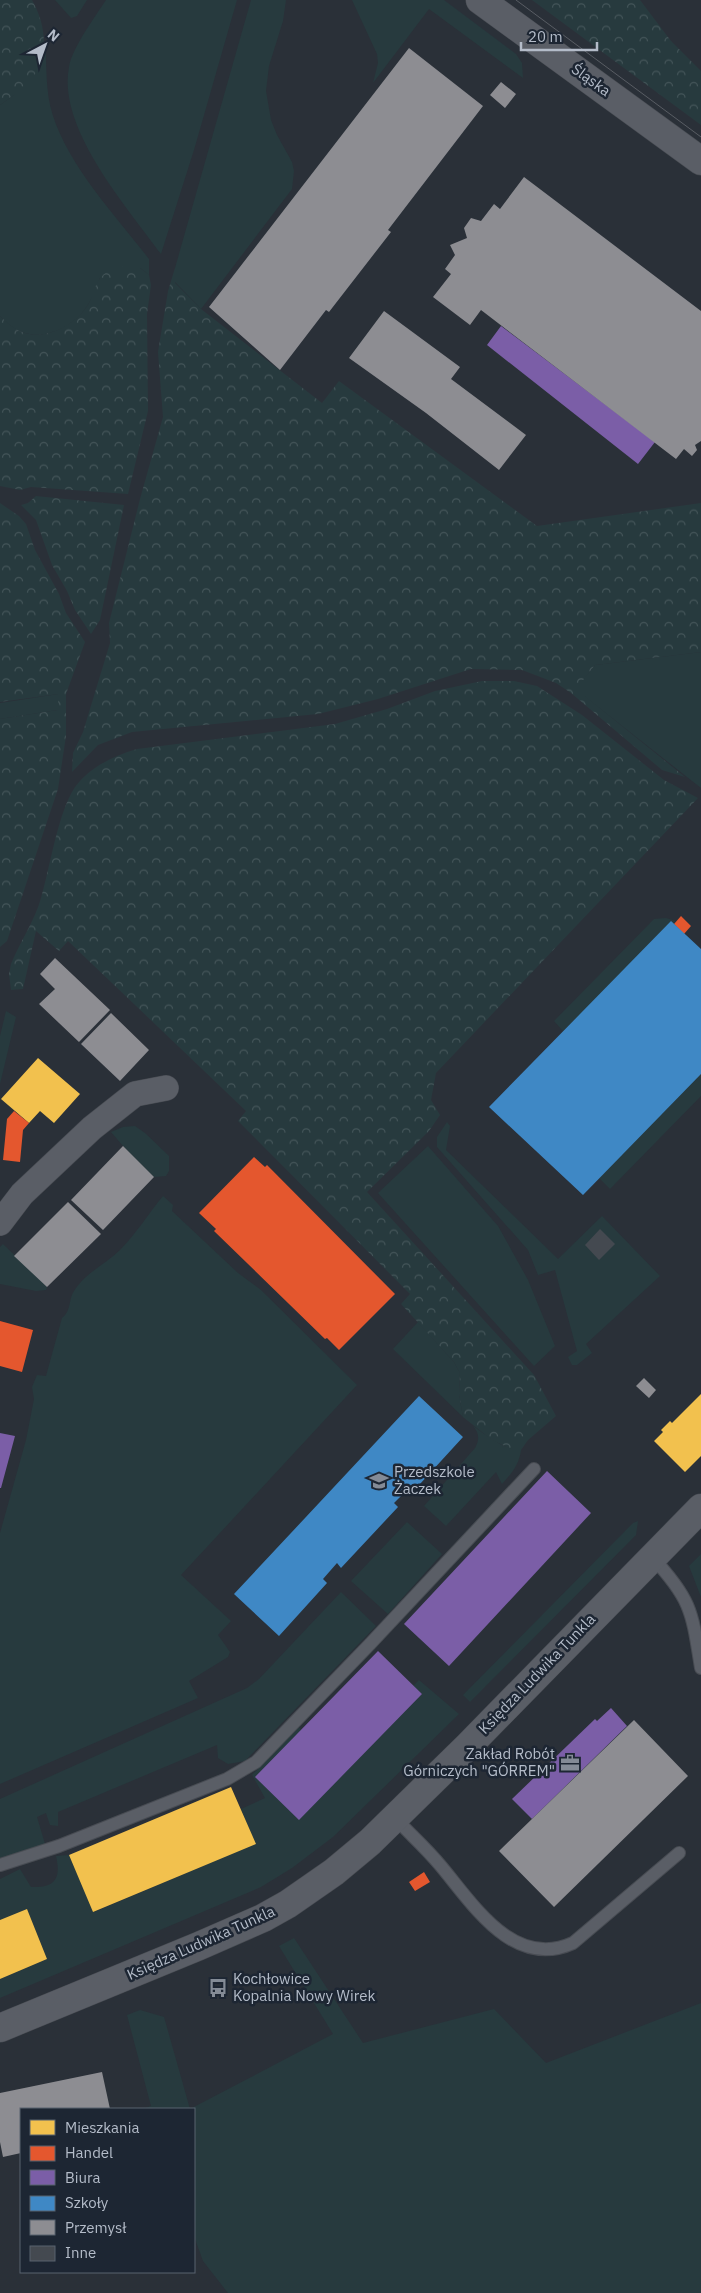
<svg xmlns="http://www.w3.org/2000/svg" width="701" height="2293" font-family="'IBM Plex Sans',sans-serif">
<defs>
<pattern id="forest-crowns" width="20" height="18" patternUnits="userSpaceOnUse" patternTransform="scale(1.25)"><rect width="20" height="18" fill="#273a3e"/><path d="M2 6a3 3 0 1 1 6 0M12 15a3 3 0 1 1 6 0" fill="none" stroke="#445559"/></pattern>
</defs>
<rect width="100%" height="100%" fill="#2a3038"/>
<!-- green -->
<path fill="#273a3e" d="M55,0H87L77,16L71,18Z
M106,0H237L194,150L161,254C127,207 57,128 69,67C72,48 95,17 106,0Z
M251,0H286L283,21L269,66L266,91L271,120L277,135L292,162L294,171L292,189L201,309L175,282V268Z
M352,0H444L516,54L522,63L523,78L429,9L373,83L378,63L377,54Z
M45,40C47,65 45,92 53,116C70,168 116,216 149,259V275L140,268L100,278C96,286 94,295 89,303C77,325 47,341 22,332C14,330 6,322 0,316V105C27,86 40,74 45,40Z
M701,652V788L575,689L595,665Z
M58,694V710L0,719V703Z
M666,918L676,921L563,1031L554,1021L654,919Z
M6,1011L16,1017L0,1084V1036Z
M701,1074V1096L610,1189L599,1178Z
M447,1122L450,1126L446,1150L558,1259L602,1216L660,1276L586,1344L592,1353L577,1365H572L568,1357L577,1351L555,1270L538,1275L528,1250L437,1147V1137Z
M135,1126L145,1133L169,1156V1171L166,1176L154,1177L123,1146L111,1132L123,1127Z
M428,1146L498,1226L528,1280L555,1346L534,1366L378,1193Z
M163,1196L173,1205L172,1211L238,1273L261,1290L357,1385L181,1575L231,1621L218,1635L230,1652L228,1657L189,1681L198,1698L0,1784V1533L26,1440L34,1399L32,1387L37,1375L46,1376L62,1318C72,1310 68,1300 74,1291C85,1273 106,1264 120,1250C136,1234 149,1213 163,1196Z
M3,1244L47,1287L46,1290L36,1291L0,1284V1247Z
M418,1322L454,1362L460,1373L459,1394L463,1417L393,1349Z
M473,1426C488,1436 502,1449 521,1450C519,1465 512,1473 502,1484L496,1472L446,1526L424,1506L475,1448C480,1439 479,1433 473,1426Z
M638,1521L636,1535L470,1702L463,1695L633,1523Z
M407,1522L442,1554L388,1614L351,1581Z
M701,1554V1597L689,1566Z
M341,1592L376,1626L245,1761L228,1764L218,1758L217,1745L58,1812V1826L50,1825L46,1813L37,1817L45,1844L0,1859V1799L247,1688L259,1679Z
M419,1680L459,1714L333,1837L292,1868L261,1887L0,1998V1979L47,1959L27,1909L0,1920V1879L20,1869L31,1887C56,1888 61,1878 56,1856L69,1855L94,1912L255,1844L241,1809L265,1798L252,1775L299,1727L301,1730L299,1819L422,1694L413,1686Z
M294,1938L363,2043L494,2009L546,2063L701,2003V2293H228L203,2261L194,2236V2109H142L151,2106L127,2015L140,2010L164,2017L190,2109L333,2034L279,1946Z"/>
<!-- forest -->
<path fill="url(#forest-crowns)" d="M0,0H32C47,26 50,60 28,83C20,92 9,98 0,105Z
M532,0H640L671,41L701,71V125Z
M129,266L140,268L149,275L151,285L147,314L148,411L128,494L31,487L20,490L0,486V316C6,322 14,329 22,332C46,341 75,325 88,305C93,297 94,285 101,277C108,269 119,267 129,266Z
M175,268V283L201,309L322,403L339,381L537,526L701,503V652L595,665L576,689L685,777L662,770L571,693L556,683L522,670L471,669L378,699L318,714L132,732L98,745L72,772L73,753L83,732L110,643L109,623L140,499L163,417L158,352L168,291Z
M36,496L124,505L100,620L91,634L75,610L67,591L52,565L36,520L21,505L28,503Z
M0,503L19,516L26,524L35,550L59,594L66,613L85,642L66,694V736L58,789L7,941L0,947V719L58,710V694L0,702Z
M482,681H514L537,686L582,715L664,780L698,798L436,1073L431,1100L440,1115L429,1131L367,1192L534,1375L556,1416L528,1440L521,1450H513L492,1440L463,1417L459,1394L460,1373L454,1362L401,1304L410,1294L238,1121L246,1111L68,941L59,951L36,931L23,989L11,990L9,974L11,964C20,942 35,920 41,898C50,867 57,819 72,792C85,769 113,756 137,749L335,724L387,709L435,691Z"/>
<!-- homes -->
<path fill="#f2c14e" d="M38,1058L80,1094L54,1123L40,1111L29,1123L1,1099Z
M701,1394V1456L685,1472L654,1441L663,1432L661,1430L670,1421L672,1423Z
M231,1787L256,1844L93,1912L69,1855Z
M27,1909L47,1959L0,1979V1920Z"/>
<!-- shops -->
<path fill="#e4572e" d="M681,916L691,926L684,934L674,924Z
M14,1111L29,1123L23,1130L20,1162L3,1160L7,1119Z
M254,1157L265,1167L267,1165L395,1294L339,1350L327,1338L325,1339L214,1231L216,1229L199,1213Z
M0,1321L33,1330L22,1372L0,1366Z
M424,1872L430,1882L415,1891L409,1882Z"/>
<!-- offices -->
<path fill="#7b5ea7" d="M501,326L655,442L638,464L487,345Z
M0,1433L15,1436L1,1488H0Z
M547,1471L591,1513L449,1666L404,1624Z
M378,1651L422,1694L299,1820L255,1777Z
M611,1708L627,1726L532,1819L512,1799L595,1719L597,1721Z"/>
<!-- schools -->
<path fill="#3f88c5" d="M671,921L701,949V1074L583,1195L489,1107Z
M419,1396L463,1437L409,1496L405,1492L394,1503L398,1507L341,1568L337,1563L323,1579L327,1583L279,1636L234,1594Z"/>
<!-- industry -->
<path fill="#8d8d92" d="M409,48L483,106L388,230L391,232L329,312L326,310L280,370L209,307Z
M501,82L516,94L505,108L490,95Z
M524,177L701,311V441L695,445L697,450L692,456L684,449L676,459L481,310L470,325L433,297L451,274L445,269L455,255L450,245L467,238L464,228L471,218L481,221L494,204L500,209Z
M384,311L460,367L451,379L526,435L499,470L426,413L349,358Z
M55,958L110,1010L79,1042L39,1004L55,989L40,974Z
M111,1013L149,1050L120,1081L81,1044Z
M123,1146L154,1177L103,1230L71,1200Z
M68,1202L101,1234L47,1287L14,1256Z
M644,1378L656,1390L649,1398L636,1386Z
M634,1720L688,1776L554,1907L499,1851Z
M102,2072L110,2109H21V2153L3,2157L0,2142V2093Z"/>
<!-- building -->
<path fill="#444950" d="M600,1229L615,1244L599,1260L585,1245Z"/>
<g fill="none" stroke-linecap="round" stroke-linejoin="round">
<!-- service casing -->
<g stroke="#484c53" stroke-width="14">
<path id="service" d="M652,1557C692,1600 692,1612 701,1668
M395,1818C410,1834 426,1848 440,1865C473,1904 513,1970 573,1943L679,1853
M0,1865L59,1846L227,1779L256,1762L370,1644L534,1469"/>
</g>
<!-- minor casing -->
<g stroke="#484c53" stroke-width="26">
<path id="minor" d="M0,1223L22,1194L92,1128L135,1094L166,1088"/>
</g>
<!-- tertiary casing -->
<g stroke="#484c53" stroke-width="29">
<path id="tertiary" d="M480,0L701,161
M0,2028L199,1946L263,1918L288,1904L334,1872L370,1842L468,1746L701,1508"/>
</g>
<!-- service -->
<use href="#service" stroke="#5a5e66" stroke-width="12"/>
<!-- minor -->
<use href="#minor" stroke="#5a5e66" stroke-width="25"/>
<!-- tertiary -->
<use href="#tertiary" stroke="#5a5e66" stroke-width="28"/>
<!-- tram -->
<path stroke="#595d64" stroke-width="1" d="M516,0L701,137"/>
</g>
<!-- icons -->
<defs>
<g id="school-bare" transform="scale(1.5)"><path d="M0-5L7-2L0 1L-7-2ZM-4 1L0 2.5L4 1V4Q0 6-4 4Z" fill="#848b96" stroke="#1d2633" stroke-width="2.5" paint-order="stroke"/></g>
<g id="office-bare" transform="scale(1.5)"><path d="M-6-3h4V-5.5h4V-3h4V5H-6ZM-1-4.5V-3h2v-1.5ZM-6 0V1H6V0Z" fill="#848b96" stroke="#1d2633" stroke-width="2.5" paint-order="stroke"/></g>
<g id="bus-bare" transform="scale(1.5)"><path d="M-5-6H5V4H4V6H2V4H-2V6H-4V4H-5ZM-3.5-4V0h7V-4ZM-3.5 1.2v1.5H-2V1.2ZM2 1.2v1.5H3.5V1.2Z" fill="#848b96" stroke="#1d2633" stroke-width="2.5" paint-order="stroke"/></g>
</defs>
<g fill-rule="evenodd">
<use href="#school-bare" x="379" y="1481"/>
<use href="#office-bare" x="570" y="1763"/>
<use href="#bus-bare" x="218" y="1988"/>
</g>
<g text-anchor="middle" stroke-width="5" stroke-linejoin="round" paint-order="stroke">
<!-- street labels -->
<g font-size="15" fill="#b4bcc9" stroke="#1d2633">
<text transform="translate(591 80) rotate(36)" y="5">Śląska</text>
<text transform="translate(537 1674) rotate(-46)" y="5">Księdza Ludwika Tunkla</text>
<text transform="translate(201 1943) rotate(-24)" y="5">Księdza Ludwika Tunkla</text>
</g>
<!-- poi labels -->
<g font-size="15" fill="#b4bcc9" stroke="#1d2633" text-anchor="start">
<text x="394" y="1477">Przedszkole<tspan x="394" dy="17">Żaczek</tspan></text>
<text x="555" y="1759" text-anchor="end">Zakład Robót<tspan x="555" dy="17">Górniczych "GÓRREM"</tspan></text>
<text x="233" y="1984">Kochłowice<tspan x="233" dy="17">Kopalnia Nowy Wirek</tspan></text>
</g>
</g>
<!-- legend -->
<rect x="20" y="2108" width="175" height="165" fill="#1d2633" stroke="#59626f"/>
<rect x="30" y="2120" width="25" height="15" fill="#f2c14e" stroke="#59626f"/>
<text x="65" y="2133" font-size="15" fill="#b4bcc9">Mieszkania</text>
<rect x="30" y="2146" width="25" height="15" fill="#e4572e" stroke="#59626f"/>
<text x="65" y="2158" font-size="15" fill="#b4bcc9">Handel</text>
<rect x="30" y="2170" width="25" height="15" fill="#7b5ea7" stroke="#59626f"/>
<text x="65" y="2183" font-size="15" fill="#b4bcc9">Biura</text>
<rect x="30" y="2196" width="25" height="15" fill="#3f88c5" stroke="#59626f"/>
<text x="65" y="2208" font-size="15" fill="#b4bcc9">Szkoły</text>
<rect x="30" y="2220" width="25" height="15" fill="#8d8d92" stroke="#59626f"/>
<text x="65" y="2233" font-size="15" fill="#b4bcc9">Przemysł</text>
<rect x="30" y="2246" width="25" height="15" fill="#444950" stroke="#59626f"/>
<text x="65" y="2258" font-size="15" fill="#b4bcc9">Inne</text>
<!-- north arrow -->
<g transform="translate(45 45) rotate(41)" stroke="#1d2633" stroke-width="4" paint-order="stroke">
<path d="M0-4L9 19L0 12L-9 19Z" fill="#b4bcc9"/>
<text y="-8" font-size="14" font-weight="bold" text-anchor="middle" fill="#b4bcc9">N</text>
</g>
<!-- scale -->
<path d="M521 42v8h76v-8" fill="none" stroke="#b4bcc9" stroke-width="2.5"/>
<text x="528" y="42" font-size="15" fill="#b4bcc9" stroke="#1d2633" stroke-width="4" paint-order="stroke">20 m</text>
</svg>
